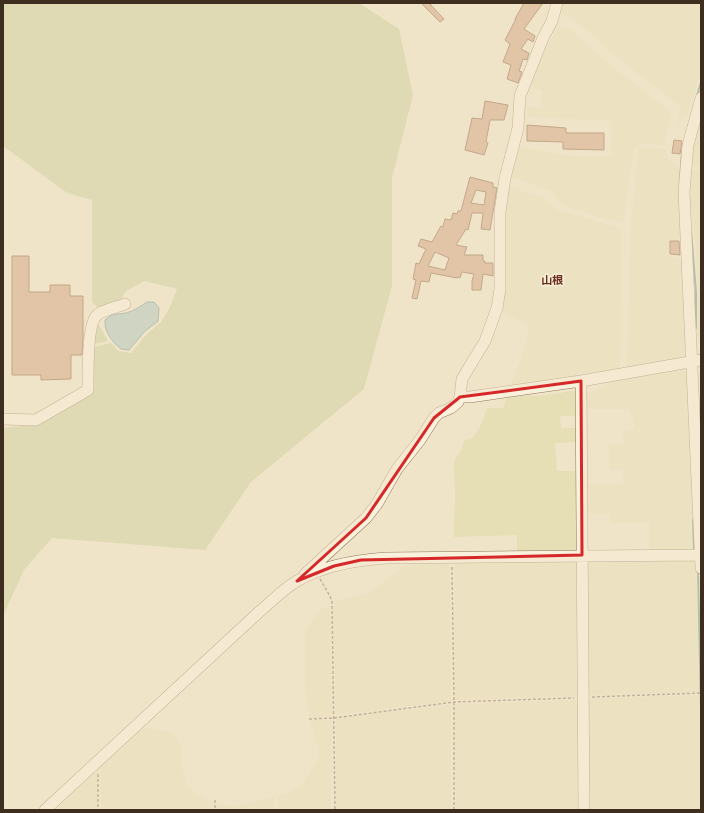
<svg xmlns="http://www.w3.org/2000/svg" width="704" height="813" font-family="Literata,'Noto Sans JP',serif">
<rect width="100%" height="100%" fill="#f0e4c8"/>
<!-- farmland -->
<path fill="#e6deb5" d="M563,3H701V71L687,115L676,129L681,107L614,55L582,26L570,17L560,15Z
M556,26L571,30L609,64L671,112L664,145L643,143L638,145L634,149L623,223L597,217L567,206L559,201L551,191L511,177L519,147L570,156H611L612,121L527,117V107H540L542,90L530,88L546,49L554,34Z
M701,114V166H689L690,160Z
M642,147L665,149L669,160L679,168V213L681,214L682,240L669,241V256L683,259L688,356L685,357V360L627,369L631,223L638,151L639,148Z
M690,170H701V337H697L698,294L696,247L691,212H688Z
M508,186L546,199L558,210L605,224L621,227L620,372L510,388L523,353L530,326L502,312L505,280V208Z
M688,367L693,516L692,550H649V523H610V514L586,513V485L623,484V470H609V445L624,444L623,431L635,429L630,409H585V395L604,386L607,381Z
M579,390V416H560L561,428H580V442L555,443L557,471H580V552H517V535L454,537L455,493L454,462L462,448L464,440L472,439L480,427L487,408H503L508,395L539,396Z
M580,559V696L455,700V561Z
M586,559H691L696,567L700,692L588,695Z
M450,562L451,701L336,715L333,604L341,599L369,593L409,563Z
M330,605L332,716L310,718L307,705L305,688V631L320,609Z
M699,695L701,810H589L587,699Z
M580,700L582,810H456L455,704Z
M451,705V810H336V718Z
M332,720L331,810H278V795L290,792L302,785L319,757V750L310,721Z
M144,728L167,731L175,736L181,746L182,766L186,782L196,794L213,802V810H101L100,766L137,731Z
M98,771V810H55L94,773Z
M274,796V810H217L216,802L226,805L236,806Z"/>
<!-- green -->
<path fill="#c9cf9b" d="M3,3H359L399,29L413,95L392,178V286L364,389L251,482L205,550L52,538L24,570L3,616V428L38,424L91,392L94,347L111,343L118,351L131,353L145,336L161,322L170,307L177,289L145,281L126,291L120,300L99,309L92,302V200L67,193L3,146Z
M96,322L101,328L108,341L93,344Z"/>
<!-- water -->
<path fill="#a9c4bc" stroke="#6f938a" d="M147,302H154L159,308L158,321L144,332L129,350L121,349C112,342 104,331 105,320C114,312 115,315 126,313C134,311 141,306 147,302Z"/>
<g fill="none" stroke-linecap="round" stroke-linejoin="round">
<!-- stream -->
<path stroke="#6f938a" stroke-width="2" d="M697,96L701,82
M680,180L682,151
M691,231L696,292V328
M693,520L694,551
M698,571L701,710"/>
</g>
<!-- building -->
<path fill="#cf9f7d" stroke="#8d5f41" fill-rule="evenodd" d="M421,3H429L444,19L440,22Z
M524,3H543L524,29L535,36L533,42L528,39L521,49L529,53L527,60L523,59L519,71L522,72L518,83L507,79L511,65L503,62L510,44L505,40L516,19H515Z
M485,101L508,105L504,120H490L486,142L488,143L484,155L465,150L472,118L482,119Z
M527,125L566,128V133H604V150L563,149V142L527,141Z
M674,140L682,141L680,154L672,153Z
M470,177L493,183V187L497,188L490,230L481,229L483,213H472L468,230L466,229L456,245L467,247L464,255H483V261H485V263H493V276L483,274L481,290H472V281L474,274L462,272L460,278L457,277V278L431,273L429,282L421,281L417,299L412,298L416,280L413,279L416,263L419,264L426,249L418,246L421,239L432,242L441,226L443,227L445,219L451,220L453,213L457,214L458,211H461ZM476,190L486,192L484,205L471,203ZM435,252L449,258L445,270L428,266Z
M670,241H679L680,255L670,254Z
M12,256H29V292H50V285H70V296H83V337L82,355H71V379L41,380V375H12Z"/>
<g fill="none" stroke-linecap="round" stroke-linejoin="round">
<!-- minor casing -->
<g stroke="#8d765c" stroke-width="12">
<path id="minor" d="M701,98L688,145L684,192L701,568
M581,381L584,810
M460,397H470L581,381L701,360
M3,419L36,420L88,390C88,377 87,323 97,315C102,310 118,307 125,304
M305,574L366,518L377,504L397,469L420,440L434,418L439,413L451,408L458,402L460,397L462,379L485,341L497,308L500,289V212L505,178L518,128L520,96L543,38L552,21L557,3
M45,810L259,612C271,602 283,589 297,581C324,565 356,560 386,558L701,555"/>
</g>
<!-- path -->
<path stroke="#8d765c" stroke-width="1.5" stroke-dasharray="3 2" stroke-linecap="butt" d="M452,567L454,702V810
M320,579L330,596L332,602L335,810
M592,697L701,693
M309,719L334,718L454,702L574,698
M98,774V810
M215,800V810"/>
<!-- minor -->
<use href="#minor" stroke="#faf1dc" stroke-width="11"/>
</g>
<!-- marked area -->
<path d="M0 0H704V813H0ZM581,381L582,555L361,560L334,566L297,581L366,518L434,418L460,397Z" fill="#f0e4c8" fill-opacity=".55" fill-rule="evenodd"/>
<path fill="none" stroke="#d62828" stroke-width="3" stroke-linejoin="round" d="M581,381L582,555L361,560L334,566L297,581L366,518L434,418L460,397Z"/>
<g text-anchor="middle" stroke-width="3" stroke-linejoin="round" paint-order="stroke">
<!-- neighbourhood labels -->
<g font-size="11" font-weight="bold" fill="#6b2e1e" stroke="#f7eed8">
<text x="552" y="284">山根</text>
</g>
</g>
<!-- border -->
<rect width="704" height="813" fill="none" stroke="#3d2e20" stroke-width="8"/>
</svg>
